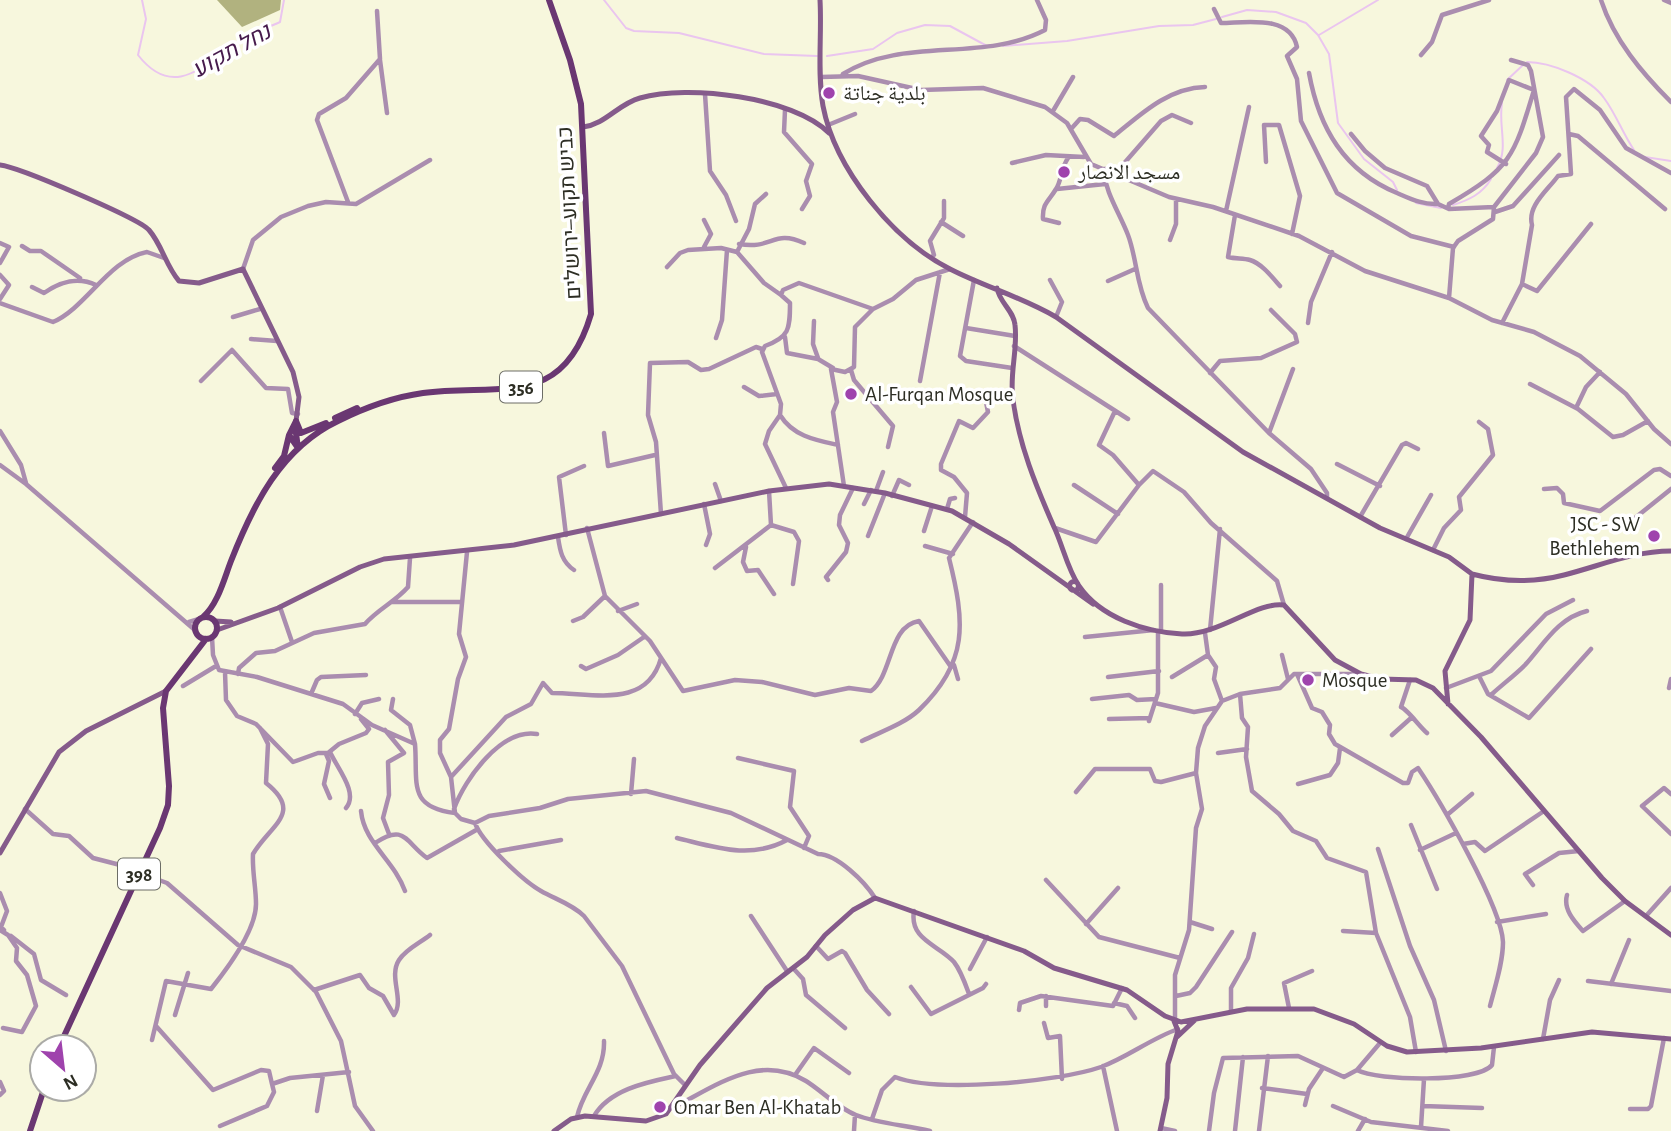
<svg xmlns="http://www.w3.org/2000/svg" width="1671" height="1131" font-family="'Alegreya Sans','Noto Naskh Arabic',Heebo,sans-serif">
<rect width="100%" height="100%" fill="#f7f7dd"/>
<!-- forest -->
<path fill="#b1b27f" d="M217,0H281L280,10L242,27Z"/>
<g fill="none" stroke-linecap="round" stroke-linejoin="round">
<!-- stream -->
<path stroke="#eac5ef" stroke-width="2" d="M142,0L146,19L138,55C177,105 210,57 245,38C256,32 269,27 280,22L284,0
M604,0L626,28L634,31L679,33L764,54L817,56
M1222,17L1247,10L1276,12L1306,23L1318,35L1329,54L1338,123L1364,159L1393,182L1397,190
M1319,35L1378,0
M1003,46L1067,41L1159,26L1193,25L1216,19
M827,56L873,49L897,33L925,25L950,26L987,46
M1527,62C1550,62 1590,78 1604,98C1616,114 1623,134 1634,150
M1507,80L1523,65
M1645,157L1671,161
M1497,168C1509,148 1498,126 1502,103
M1416,203L1441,208
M1453,205C1469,200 1482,194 1491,179"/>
<!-- street-tunnel -->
<path stroke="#cfcfb8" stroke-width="4.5" stroke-dasharray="4.5 2" stroke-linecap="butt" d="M128,867L148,876"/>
<!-- street -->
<path stroke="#aa8daf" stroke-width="4.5" d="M1601,0C1614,40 1642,73 1671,102
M1664,0L1671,3
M1214,9L1221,23C1245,23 1290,14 1297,47L1287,56L1297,79L1301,121L1337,193L1411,236L1454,247
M1421,55L1432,42L1442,15L1489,0
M380,60L387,113
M1309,73C1319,128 1344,171 1397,193C1411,199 1423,205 1438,204
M843,74C903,36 982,63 1045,30L1046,20L1037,0
M821,77L858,76L921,90L983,88L1045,107L1067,123L1091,164L1169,197L1213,207L1299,236L1365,271L1449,298L1492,320L1534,332L1580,356L1626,394L1654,429L1671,444
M705,94L710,171L726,195L736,221
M785,110L784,132L812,164L806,181L810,196L802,209
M1053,111L1073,77
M828,125L855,114
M1071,129L1080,119L1088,120L1114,136C1141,114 1168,88 1205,87
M1351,134L1365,151L1385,168L1427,186L1438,204L1449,209L1494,207
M1569,134L1578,136L1665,209
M1266,162L1264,125H1279L1300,196L1292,234
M1012,163L1046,155L1084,157
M1103,169C1106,194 1119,212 1128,235C1137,259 1136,284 1148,308L1269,433L1311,469L1327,493V498
M1104,169L1120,168L1161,121L1172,115L1191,123
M1057,189L1105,184
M348,202L317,120L319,114L346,98L380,59L377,11
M1448,208L1449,204C1511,168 1514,157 1534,90L1509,80L1497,111L1481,136L1489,145L1487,152L1506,164
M1226,211L1249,107
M1495,212L1513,206L1559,155
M1235,215L1228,257C1236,259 1243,258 1250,260C1261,263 1272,277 1280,286
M704,220L711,234L704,247
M941,222L963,236
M1059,223L1043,219C1042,203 1049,201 1056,189C1062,180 1060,170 1068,158
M1170,240L1176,224V199
M0,243L9,247L0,263
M739,244C773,250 773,229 804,243
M22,246L30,251H41L80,278
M737,252L749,229L755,204L766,194
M931,257L934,255L930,241L944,218V201
M667,267L680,253L688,250L721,248L737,252L764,283L781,295
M243,269L253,240L281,217L308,206L326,202L356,204L430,160
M0,275L9,285L0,299
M974,280L960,356L966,361L1012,368
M1050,280L1062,302L1056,317
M1108,281L1135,269
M1522,284L1537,291L1591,224
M32,287L44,293C60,282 77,276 96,285
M1449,298L1453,248L1458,241L1493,219L1494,207L1536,153L1543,137L1531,71L1528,65L1511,60
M0,303L53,322C86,308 109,259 147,252L164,258
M233,317L260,309
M814,321L813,344L818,358
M1308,323L1311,302L1332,252
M1502,323L1522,284L1532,225C1527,206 1547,191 1558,176L1571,174L1566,97L1574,89L1600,110L1626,148L1671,173
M966,328L1015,336
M785,337L787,353L818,359L833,368
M716,338L722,320L727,250
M251,339L277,341
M1014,346L1128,419
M851,370L854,380L893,426L888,447
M1210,373L1220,361L1261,358L1297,342L1295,334L1271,310
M201,381L232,350L266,388L288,389L292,413L298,414
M920,381L940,272
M1530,384L1578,409L1613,437L1623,435L1648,421
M744,387L759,396L777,394
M968,396L1013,400
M1576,408L1586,387L1600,372
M1115,411L1099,445L1113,455L1139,485
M780,415C793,436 815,440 838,445
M0,431L21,465L26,483
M604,433L608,466L655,455
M1269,433L1293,369
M1337,464L1380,486
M0,465L26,484L196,631
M715,484L721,501
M1074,485L1118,514
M844,486L833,412L837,402L831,369L845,372L854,367L855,327L873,309
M786,488L765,444L769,431L780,415L781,404L762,352L765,346C789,337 790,330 790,303L781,295L783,290L799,283L873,309L893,299L916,280L950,269
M1544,489L1557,488L1563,494L1564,503L1600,511L1654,470L1660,469L1671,476
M769,491L771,525L794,532L799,541L793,584
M876,491L883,472
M892,496L899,480L909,485
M704,504L710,534L706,545
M864,504L871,490
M947,509L950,499L955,498
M661,514L656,442L648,415L650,363L688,362L701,370L709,369L756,347L762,349
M965,517L967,493L954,477L941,470V464L959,421L973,428L988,412L985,397
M1360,517L1402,445L1406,443L1418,449
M1625,526L1671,489
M587,528L605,596L650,641L683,691L735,680L762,682L815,695L849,688L871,691C893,675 888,626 919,621L951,667
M1055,528L1096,542L1139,485L1153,471L1184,492L1211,523L1277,581L1284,605
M924,531L932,506
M566,535L559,477L584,466
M868,536L885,493
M558,537C560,551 562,562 574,570
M1406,539L1431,495
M925,546L953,554
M746,547L743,562L747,571L758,570L774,594
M1433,550L1444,528L1461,510L1459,497L1493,455L1488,429L1479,422
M715,568L771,525
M828,580L826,577L846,552L848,543L839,525L840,515L853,488
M393,602H462
M280,607L292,642
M618,611L637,604
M573,621L583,617L605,596
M189,622L199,619
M1210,630L1220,529
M1161,631V585
M1205,633L1208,655L1216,667L1214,679L1222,701
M212,637L213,655L219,670L257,677L343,704L372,725L415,744C418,783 407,807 455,813L461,819L475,823L489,816L540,808L568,799L646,791L731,813L818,854C837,854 865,882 875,898
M1085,637L1154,630
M1282,655L1288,679
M954,665L958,679
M581,666L586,669L618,655L644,637
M225,672L226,700L237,716L256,724L293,762L318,753H328L339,744L366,733L369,729L361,719
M238,674L239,668L256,653L275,651L314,633L365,624C378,609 395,602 408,587L410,558
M1297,674L1312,708L1322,712L1330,725L1329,734L1335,744L1403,783H1408L1412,772L1418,768C1439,799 1502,908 1503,942C1503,963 1495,986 1490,1006
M1108,677L1159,671
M1172,677L1208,655
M1480,678L1488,694L1529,718L1591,649
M1410,680L1401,707C1407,709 1419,726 1427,733
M183,686L216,666
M1446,688L1491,671L1546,614L1573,600
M1669,688L1671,679
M311,694L317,680L321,677L366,675
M1240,694L1242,718L1248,727L1246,757L1252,791L1279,814L1293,831L1316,841L1327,858L1366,872L1376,933L1410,1017L1416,1052
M1492,694C1503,684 1515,675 1525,665C1544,644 1558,618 1587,611
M393,699L391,710L410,725L415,744
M1092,699L1129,695L1137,700L1156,699
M1155,703L1194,712L1216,708
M355,714L362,703L379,699
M1109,719L1150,718
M1149,721L1158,693V631
M385,730L404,753L388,762L389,795L383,818L389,834
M1392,735L1411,718
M862,741C880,732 904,724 919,710C969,662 965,622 949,558L973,522
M330,752C337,768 359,793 346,808
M1218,753L1247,749
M326,754L329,761L324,784L330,798
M738,758L794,771L790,807L809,836L804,848
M451,777L506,717L531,704L543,683L552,693C594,693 647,709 661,658
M1298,784L1330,775L1338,763L1340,748
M1076,792L1095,769H1150L1155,781L1161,782L1196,773
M631,794L634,759
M1671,794L1664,788L1642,806L1671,834
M25,809L53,834L69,836L93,858L128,867
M454,809C465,778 502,728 537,734
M361,811C364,843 394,860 405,891
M455,813L451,777L440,753V740L449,729L458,679L466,657L459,634L467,552
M1447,815L1472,794
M475,823C481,841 523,881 541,891C555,899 572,904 584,916L622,966L674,1074L685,1085
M1411,825L1437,889
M677,838C715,847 750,860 787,840
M375,843C405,823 405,842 427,858L478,829
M1463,844L1475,842L1485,851L1544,811
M1378,849L1410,946L1434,1000L1446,1051
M1420,850L1456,833
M499,851L561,840
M148,876L167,883L238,945L291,967L316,992L341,1041L355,1106L373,1131
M1046,880L1099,937L1180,958
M1533,885L1525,874L1559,853L1579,851
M0,893L7,911L1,927L4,930
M1567,895C1563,909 1574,921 1583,931L1625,901
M914,911C909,940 939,945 954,962C961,971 965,983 969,994
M751,916L787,971
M1646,916L1671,888
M1190,922L1212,929
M1497,922L1546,914
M1086,924L1118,888
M0,930L8,935L17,948L16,961L27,975L36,1006L22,1032L3,1028
M1343,931L1376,933
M11,936L34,954L41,980L66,995
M816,946L828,959L842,951L845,953L867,990L889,1014
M793,968L803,979L806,995L845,1028
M970,969L987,937
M1588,981L1671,991
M1611,984L1629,940
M911,987L931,1014L983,988L986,984
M314,990L360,975L369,988L383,996L394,1015C405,1000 388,977 399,960C406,949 420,943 430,935
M1046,996V1006
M1176,996L1190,993L1196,987L1232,932
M1114,1003L1127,1006L1135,1018
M1289,1008L1284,983L1312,971
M1019,1010L1020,1003L1041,996L1113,1006L1122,988
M1231,1011V988L1248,958L1254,934
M175,1015L188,973
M1175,1020V975L1189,930L1196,828L1202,809L1196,773L1198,748L1205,726L1222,701L1240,694L1280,688L1294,674H1361
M1044,1023L1048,1038L1060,1036L1062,1079
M156,1026L213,1090L261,1070L269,1071L272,1084L290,1078L349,1072
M1543,1039L1550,1000L1559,980
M152,1040L166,981L211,989C227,969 256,930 256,904C256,887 252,871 253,854C270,825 304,813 266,783L268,744L260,728
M1103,1066L1117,1131
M1357,1070C1377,1081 1478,1083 1492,1065L1494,1047
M795,1075L814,1048L849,1073
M0,1082L4,1091L0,1095
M1262,1088L1307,1094
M1305,1105L1309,1089L1323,1068
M1333,1106L1371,1122L1448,1131
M1423,1106L1482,1108
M672,1108C715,1087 758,1052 806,1081C822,1091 838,1108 856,1115C879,1124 906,1125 930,1131
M1630,1109H1648L1651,1106L1664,1038
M317,1111L323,1075
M594,1116C610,1089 648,1082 676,1076
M577,1117C583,1089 605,1072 604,1041
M872,1119L882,1090L895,1077C936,1093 1058,1082 1101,1067C1128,1057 1150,1039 1178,1029
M220,1126L267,1106L274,1092L272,1084
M1421,1127L1424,1079
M1161,1128L1175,1131
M854,1131L855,1115
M1209,1131L1214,1093L1223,1058L1298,1056L1344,1077L1357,1070L1380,1043
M1235,1131L1243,1057
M1259,1131L1268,1056
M1358,1131L1365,1119"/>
<!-- secondary -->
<path stroke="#855b8b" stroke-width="5" d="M820,0C822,35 817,72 823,106C835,169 893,240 950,269C985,287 1022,297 1056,317L1243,452L1380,528L1449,557L1472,574L1470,620L1445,671L1448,704
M583,127C606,124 618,104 640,98C688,84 793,97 829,133
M0,165C19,167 138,218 149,230C162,245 166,266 179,281L199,283L243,269L293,372L299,397L296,421
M997,288C999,302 1014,311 1015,325C1018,350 1009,375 1013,400C1019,445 1036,486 1054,527C1063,546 1067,568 1079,586C1101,618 1145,632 1182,634C1218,636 1257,601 1284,605L1335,660L1361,674L1381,679L1416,680L1433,688L1481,737L1602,878L1625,901L1671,935
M1472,574C1502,582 1533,583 1564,575C1600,566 1633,551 1671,551
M1069.5 586a4.5 4.5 0 1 1 9 0a4.5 4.5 0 1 1-9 0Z
M215,621L231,622
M217,630L278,608L360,567L384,559L514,545L769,491L829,484L885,493L952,511L1009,544L1093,604
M0,853L59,752L86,731L166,691
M1177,1037L1195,1020
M554,1131L571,1119L585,1116L646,1121L666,1114L700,1065L767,988L807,957L825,935L853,910L875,898L1024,951L1054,968L1127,990L1165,1016L1181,1022L1247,1009H1314L1354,1024L1387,1046L1407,1052L1481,1048L1592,1032L1671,1039
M1160,1131L1167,1098L1168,1064L1178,1031L1174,1021"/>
<!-- primary -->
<path stroke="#6a3772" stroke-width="6" d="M335,418L357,408
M296,421L301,433L326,423
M296,421L289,435L298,448
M295,426L298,448
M275,468L284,456L289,435
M195 628a11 11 0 1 1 22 0a11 11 0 1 1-22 0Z
M203,617C218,604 224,579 231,561C253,505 281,448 338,421C364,408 394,397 423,393C501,383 563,410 591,314L581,104L570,60L549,0
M59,1047L160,828L168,805L169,786L163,708L166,691L206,639
M30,1131L44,1089"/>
</g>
<!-- markers -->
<g fill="#9f43ad" stroke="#fff" stroke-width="2.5">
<circle cx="829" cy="93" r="7"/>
<circle cx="1064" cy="172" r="7"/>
<circle cx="851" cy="394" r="7"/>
<circle cx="1654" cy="536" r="7"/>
<circle cx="1308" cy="680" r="7"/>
<circle cx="660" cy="1107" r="7"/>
</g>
<g text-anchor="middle" stroke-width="7" stroke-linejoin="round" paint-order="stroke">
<!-- shield labels -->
<g fill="#fff" stroke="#6c6d66" stroke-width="2">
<rect x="500" y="371.5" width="42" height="31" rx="5"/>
<rect x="118" y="858.5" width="42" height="31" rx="5"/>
</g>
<g font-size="19" font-weight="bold" fill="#2d2e24">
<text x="521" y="394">356</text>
<text x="139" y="881">398</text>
</g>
<!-- poi labels -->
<g font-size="21" fill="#2d2e24" stroke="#fff" text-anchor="start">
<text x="843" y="100">بلدية جناتة</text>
<text x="1078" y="179">مسجد الانصار</text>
<text x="865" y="401">Al-Furqan Mosque</text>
<text x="1640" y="531" text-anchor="end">JSC - SW<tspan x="1640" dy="24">Bethlehem</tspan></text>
<text x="1322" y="687">Mosque</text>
<text x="674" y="1114">Omar Ben Al-Khatab</text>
</g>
<!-- street labels -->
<g font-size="21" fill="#2d2e24" stroke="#fff">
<text transform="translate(569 213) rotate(-93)" y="7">כביש תקוע–ירושלים</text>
</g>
<!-- water labels -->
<g font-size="23" font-style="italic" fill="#461a4c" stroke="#fff">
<text transform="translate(231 50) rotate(-29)" y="8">נחל תקוע</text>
</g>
</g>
<!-- north arrow -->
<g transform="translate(63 1068) rotate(152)"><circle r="33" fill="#ffffff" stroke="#ababa7" stroke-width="2"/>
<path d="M0-5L12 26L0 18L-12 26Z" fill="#9f43ad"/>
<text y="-10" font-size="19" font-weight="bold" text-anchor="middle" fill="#2d2e24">N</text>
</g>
</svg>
